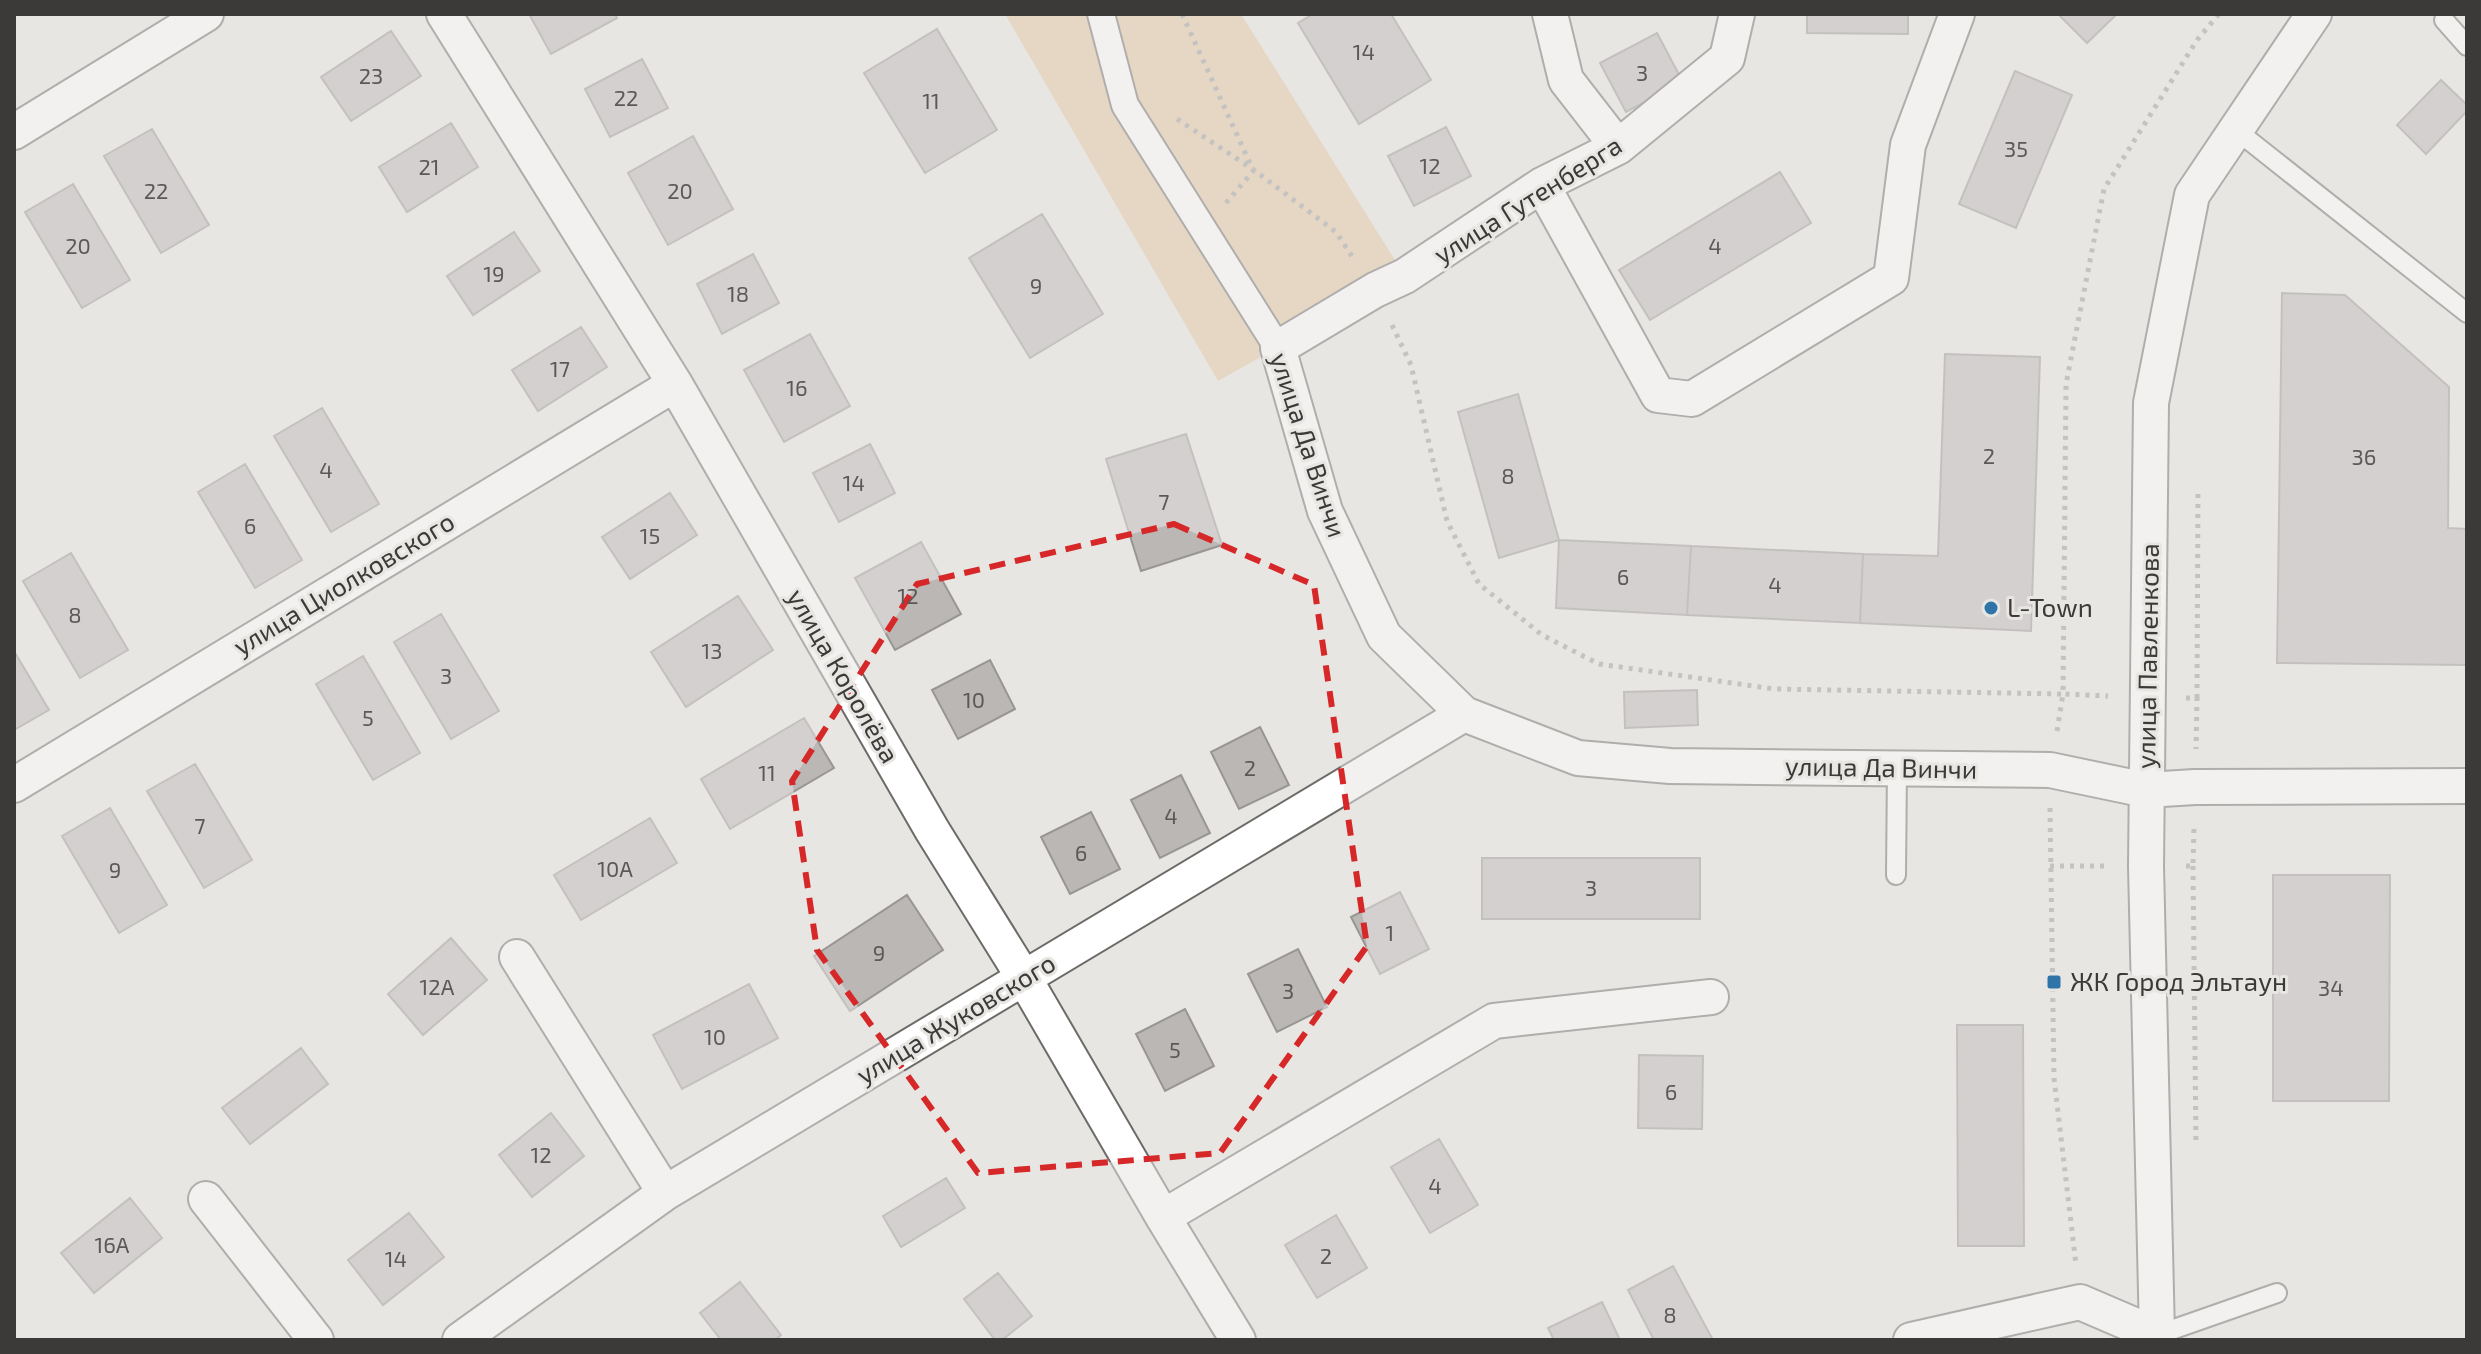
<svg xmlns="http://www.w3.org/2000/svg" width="2481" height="1354" font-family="'Exo 2',sans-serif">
<rect width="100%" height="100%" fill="#e8e6e3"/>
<!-- park -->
<path fill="#e5c6a1" d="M1005,14H1241L1405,276L1218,381Z"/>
<!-- building -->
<path fill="#bab7b5" stroke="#989693" stroke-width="2" d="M529,14H615L617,18L551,54Z
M1313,14H1391L1431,80L1359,124L1298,23Z
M1807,14H1908V34L1807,33Z
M2058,14H2117L2087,43Z
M937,29L997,130L925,173L864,73Z
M391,31L421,76L351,121L321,77Z
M1657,33L1683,82L1626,112L1600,63Z
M642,59L668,108L610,137L585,89Z
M2015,71L2072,95L2016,228L1959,204Z
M2441,80L2467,105V111L2426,154L2397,125Z
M451,123L478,167L407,212L379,167Z
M1446,127L1471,176L1414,206L1388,156Z
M152,129L209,225L161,253L104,156Z
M693,136L733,209L668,245L628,173Z
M1780,172L1811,223L1650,320L1619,270Z
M73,184L130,280L82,308L25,212Z
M1042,214L1103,314L1030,358L969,258Z
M514,232L540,271L473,315L447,276Z
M753,254L779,303L722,334L697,284Z
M2282,293L2345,295L2449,387L2448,528L2467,529V665L2277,663Z
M581,327L607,367L538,411L512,370Z
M810,334L850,406L784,442L744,370Z
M1945,354L2040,357L2031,631L1860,623L1863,554L1938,556Z
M1518,394L1559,540L1499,558L1458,412Z
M322,408L379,504L331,532L274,436Z
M1186,434L1222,545L1141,571L1106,459Z
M870,444L895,493L839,522L813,473Z
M245,464L302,560L255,588L198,492Z
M670,493L697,535L630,579L602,537Z
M1559,540L1691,546L1687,615L1556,608Z
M921,542L961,614L895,650L855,578Z
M1691,546L1863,554L1860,623L1687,615Z
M71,553L128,650L80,678L23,581Z
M738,596L773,650L686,707L651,652Z
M441,614L499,711L451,739L394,642Z
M14,651L49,710L14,730Z
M363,656L420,753L373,780L316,684Z
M990,660L1015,709L958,739L932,690Z
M1697,690L1698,725L1625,728L1624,692Z
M804,718L834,768L730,829L701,779Z
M1260,727L1289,785L1239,809L1211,752Z
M195,764L252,860L204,888L147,791Z
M1181,775L1210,833L1160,858L1131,800Z
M110,808L167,905L119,933L62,836Z
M1091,812L1120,869L1070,894L1041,837Z
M650,818L677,863L581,920L554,875Z
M1482,858H1700V919H1482Z
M2273,875H2390L2389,1101H2273Z
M1400,892L1429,949L1380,974L1351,917Z
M907,895L943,950L850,1011L814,956Z
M451,938L487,980L423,1035L388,994Z
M1298,949L1327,1007L1277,1032L1248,974Z
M749,984L778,1038L682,1089L653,1035Z
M1185,1009L1214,1066L1165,1091L1136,1034Z
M1957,1025H2023L2024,1246H1958Z
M301,1048L328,1084L250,1144L222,1108Z
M1639,1055L1703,1056L1702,1129L1638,1128Z
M551,1113L584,1156L532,1197L499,1155Z
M1439,1139L1478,1205L1430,1233L1391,1167Z
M946,1178L965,1208L901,1247L883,1216Z
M130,1198L162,1238L94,1293L61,1253Z
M409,1213L444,1257L383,1305L348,1260Z
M1336,1215L1367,1268L1317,1298L1285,1245Z
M1673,1266L1713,1340H1654L1628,1290Z
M998,1273L1032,1316L1002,1340H995L964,1299Z
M740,1282L781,1335L775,1340H721L700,1313Z
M1602,1302L1620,1340H1554L1548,1328Z"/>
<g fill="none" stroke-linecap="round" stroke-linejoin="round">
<!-- service casing -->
<g stroke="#6d6b68" stroke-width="22">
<path id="service" d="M2444,20L2467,46
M2236,130L2467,313
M1896,875L1897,768
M2157,1335L2277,1293"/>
</g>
<!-- pedestrian casing -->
<g stroke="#6d6b68" stroke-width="30">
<path id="pedestrian" d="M1101,14L1125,105L1278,348"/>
</g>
<!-- minor casing -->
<g stroke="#6d6b68" stroke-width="38">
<path id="minor" d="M444,14L675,384L932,830L1024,978L1163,1217L1238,1340
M1550,14L1566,80L1618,147
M1737,14L1727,58L1618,147L1542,185L1405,276L1375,290L1278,348L1325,511L1384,636L1464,714L1578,758L1670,766L2050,770L2146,790L2195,787L2467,786
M14,132L206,14
M1542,185L1658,395L1692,399L1891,278L1908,145L1957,14
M14,785L675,384
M517,957L665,1193
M206,1199L316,1340
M1163,1217L1494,1021L1711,997
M460,1340L665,1193L1464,714
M1911,1340L2080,1302L2157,1335
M2160,1340L2157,1335L2146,866L2151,403L2192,195L2314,14"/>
</g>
<!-- path -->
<path stroke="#9b9a98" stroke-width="5" stroke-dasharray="4 6" stroke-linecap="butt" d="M1182,14L1253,170
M1177,119L1254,170L1336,232L1353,258
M1226,203L1254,170
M1392,325L1411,365L1447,521L1479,584L1542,635L1599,664L1774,689L2063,694L2066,384L2104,189L2197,40L2219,14
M2186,698H2197L2196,749
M2197,698L2198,488
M2057,731L2063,694L2108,696
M2050,808L2054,1078L2076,1265
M2050,866H2108
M2186,866H2193L2194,827
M2193,866L2196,1145"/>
<!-- service -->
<use href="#service" stroke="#fff" stroke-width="18"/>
<!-- pedestrian -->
<use href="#pedestrian" stroke="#fff" stroke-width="26"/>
<!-- minor -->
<use href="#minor" stroke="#fff" stroke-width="34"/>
</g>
<!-- marked area -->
<path d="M0 0H2481V1354H0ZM1174,524L1314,585L1367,946L1220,1153L978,1173L817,950L792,781L917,584Z" fill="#e8e6e3" fill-opacity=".55" fill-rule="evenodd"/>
<path fill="none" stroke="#d62828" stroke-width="6" stroke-dasharray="16 10" stroke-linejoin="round" d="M1174,524L1314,585L1367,946L1220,1153L978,1173L817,950L792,781L917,584Z"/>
<!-- markers -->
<g fill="#2e74a9" stroke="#e8e6e3" stroke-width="3">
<circle cx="1991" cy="608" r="8"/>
<rect x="2046" y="974" width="16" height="16" rx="4"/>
</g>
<g text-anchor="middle" stroke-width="6" stroke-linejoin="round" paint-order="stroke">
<!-- number labels -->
<g font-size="22" fill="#5b5958">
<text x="1364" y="60">14</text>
<text x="1642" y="81">3</text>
<text x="371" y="84">23</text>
<text x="626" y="106">22</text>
<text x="931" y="109">11</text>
<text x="2016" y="157">35</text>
<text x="1430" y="174">12</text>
<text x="429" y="175">21</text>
<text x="156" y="199">22</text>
<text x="680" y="199">20</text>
<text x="78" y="254">20</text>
<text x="1715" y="254">4</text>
<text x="494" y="282">19</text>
<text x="1036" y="294">9</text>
<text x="738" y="302">18</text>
<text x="560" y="377">17</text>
<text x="797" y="396">16</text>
<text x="1989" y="464">2</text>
<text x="2364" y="465">36</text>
<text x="326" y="478">4</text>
<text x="1508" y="484">8</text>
<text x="854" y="491">14</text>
<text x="1164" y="510">7</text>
<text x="250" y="534">6</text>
<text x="650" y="544">15</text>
<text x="1623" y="585">6</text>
<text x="1775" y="593">4</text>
<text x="908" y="604">12</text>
<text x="75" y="623">8</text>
<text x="712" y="659">13</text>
<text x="446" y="684">3</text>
<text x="974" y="708">10</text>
<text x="368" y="726">5</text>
<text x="1250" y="776">2</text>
<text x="767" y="781">11</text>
<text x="1171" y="824">4</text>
<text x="200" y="834">7</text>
<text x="1081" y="861">6</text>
<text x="615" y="877">10А</text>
<text x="115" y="878">9</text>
<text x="1591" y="896">3</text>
<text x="1390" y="941">1</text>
<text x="879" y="961">9</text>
<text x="437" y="995">12А</text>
<text x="2331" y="996">34</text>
<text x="1288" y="999">3</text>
<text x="715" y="1045">10</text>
<text x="1175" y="1058">5</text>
<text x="1671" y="1100">6</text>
<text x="541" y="1163">12</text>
<text x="1435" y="1194">4</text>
<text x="112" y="1253">16А</text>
<text x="1326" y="1264">2</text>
<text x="396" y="1267">14</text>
<text x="1670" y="1323">8</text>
</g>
<!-- street labels -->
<g font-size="26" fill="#3b3a39" stroke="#e8e6e3">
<text transform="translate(1528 200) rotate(-32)" y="9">улица Гутенберга</text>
<text transform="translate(1308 445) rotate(72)" y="9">улица Да Винчи</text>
<text transform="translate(344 584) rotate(-31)" y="9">улица Циолковского</text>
<text transform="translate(2148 656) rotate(-89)" y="9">улица Павленкова</text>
<text transform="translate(843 676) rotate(60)" y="9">улица Королёва</text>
<text transform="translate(1881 768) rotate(1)" y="9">улица Да Винчи</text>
<text transform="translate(956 1019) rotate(-31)" y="9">улица Жуковского</text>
</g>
<!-- poi labels -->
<g font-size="26" fill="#3b3a39" stroke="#e8e6e3" text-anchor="start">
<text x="2007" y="617">L-Town</text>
<text x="2070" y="991">ЖК Город Эльтаун</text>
</g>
</g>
<!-- border -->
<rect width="2481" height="1354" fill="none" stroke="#3b3a39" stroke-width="32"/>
</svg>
